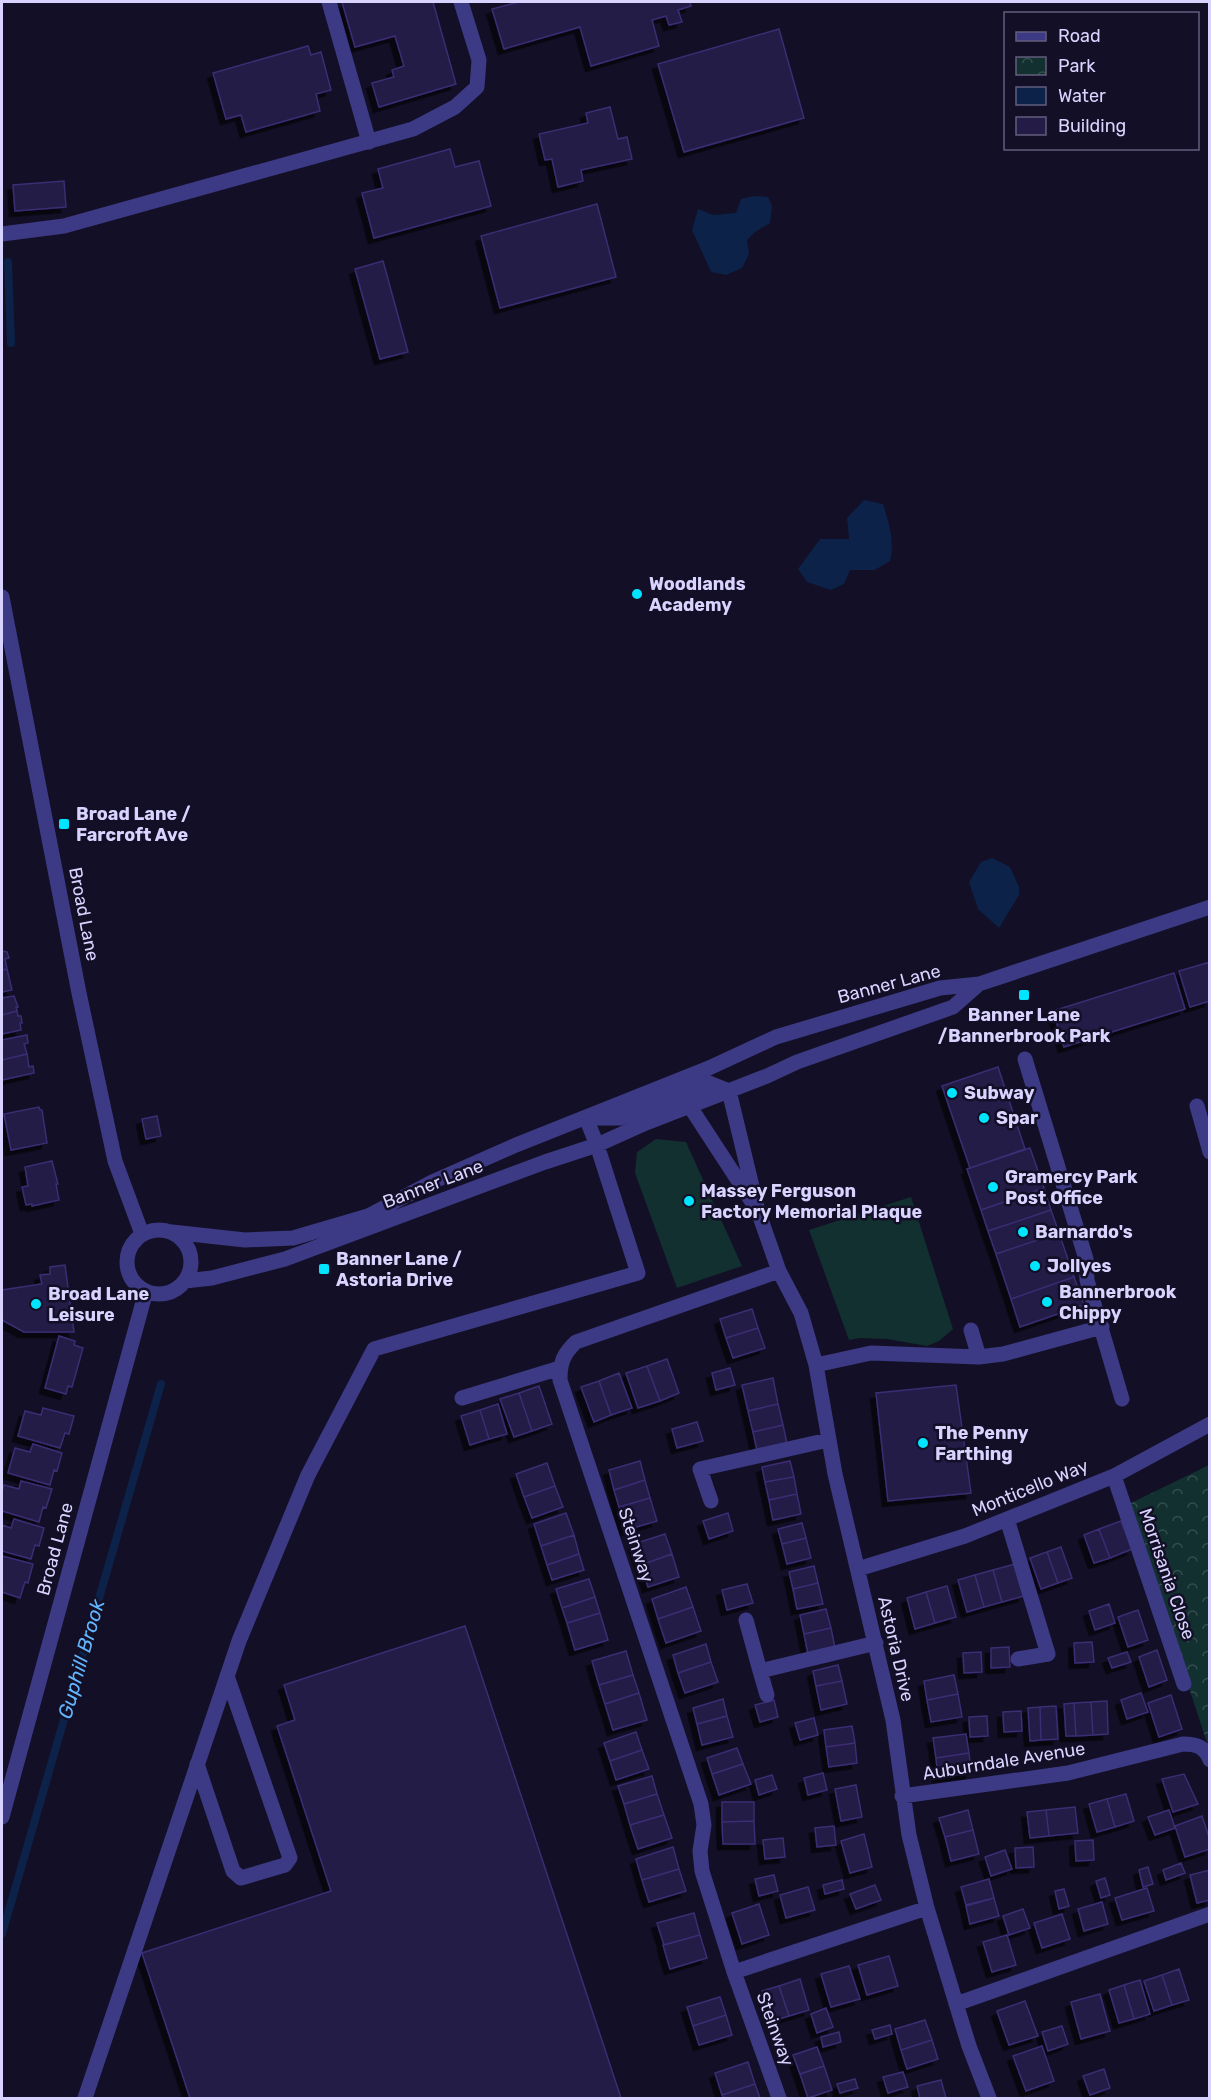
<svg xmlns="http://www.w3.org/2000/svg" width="1211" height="2100" font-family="Rubik,sans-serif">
<defs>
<pattern id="park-crowns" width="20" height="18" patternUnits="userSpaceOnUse" patternTransform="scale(1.5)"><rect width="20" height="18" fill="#12302f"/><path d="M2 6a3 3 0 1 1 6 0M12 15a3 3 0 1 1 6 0" fill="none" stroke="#344d4e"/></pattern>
<filter id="shadow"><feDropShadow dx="-5.5" dy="5.5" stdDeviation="0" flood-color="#0009"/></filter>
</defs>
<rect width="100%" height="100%" fill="#130f26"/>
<!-- green -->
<path fill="#12302f" d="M656,1139L686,1142L742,1266L677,1288L635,1173L637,1152Z
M911,1197L953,1329L939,1341L927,1346L887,1339L860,1338L849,1340L809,1230Z"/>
<!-- park -->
<path fill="url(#park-crowns)" d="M1209,1465V1749L1129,1504Z"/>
<!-- water -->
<path fill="#0c2248" d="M754,196L768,197L772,206L770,223L755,232L747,240L749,254L742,268L726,275L711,272L692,230L698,209L713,215L736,213L741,199Z
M864,500L883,504C889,523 895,541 890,561L875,570H850L844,584L831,590L807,582L798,569L820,539H849L847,518Z
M992,858L1010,867L1019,887V895L999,928L978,909L969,882L981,862Z"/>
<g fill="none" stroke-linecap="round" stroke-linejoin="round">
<!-- stream -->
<path stroke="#0c2248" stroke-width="8" d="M8,262L11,343
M2,1934L161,1384"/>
</g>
<!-- building -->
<path fill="#241b47" stroke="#3b2d73" stroke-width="1.5" filter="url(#shadow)" d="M342,2H433L456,84L379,107L372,83L394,77L392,70L404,66L395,36L355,47Z
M519,2H690L691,6L678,10L682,22L669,25L666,16L652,20L659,46L591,66L580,27L504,49L492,9Z
M779,29L804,118L684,152L658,64Z
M308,46L311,55L321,52L331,90L316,94L320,111L246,132L241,115L226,119L213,73Z
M610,107L618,139L627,137L632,159L581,170L583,181L558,187L552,159L545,160L539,134L588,123L586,113Z
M450,149L455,167L479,161L491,206L374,238L362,193L383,188L378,169Z
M64,181L66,207L15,211L13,185Z
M597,204L616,277L500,308L481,236Z
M383,261L408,352L380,359L355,269Z
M2,951L7,952L9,958L5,959L7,969L2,970Z
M1210,962V1001L1190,1007L1179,971Z
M7,969L12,990L2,992V970Z
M1174,973L1185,1009L1064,1047L1053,1011Z
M14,996L18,1007H16L17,1011L2,1015V998Z
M17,1011L18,1016H21L22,1023H20L21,1030L2,1034V1015Z
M27,1035L28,1043L24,1044L27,1054L2,1060V1040Z
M27,1054L29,1067L33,1066L34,1073L2,1080V1060Z
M998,1067L1025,1149L970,1168L942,1086Z
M39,1107L40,1110H42L47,1143L11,1150L4,1114Z
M157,1116L161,1136L146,1139L142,1119Z
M1030,1148L1044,1188L981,1210L967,1169Z
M52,1161L58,1184H56L59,1200L32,1206V1204L26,1205L22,1187L28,1186L25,1167Z
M1044,1188L1051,1210L988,1231L981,1210Z
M1051,1210L1059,1233L996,1254L988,1231Z
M1059,1233L1074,1277L1011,1299L996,1254Z
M65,1265L74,1332H24L2,1320V1290L42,1284L40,1275L50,1274V1267Z
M1074,1277L1084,1305L1020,1327L1011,1299Z
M752,1309L758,1328L726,1338L720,1319Z
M758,1328L765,1348L733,1358L726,1338Z
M59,1336L75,1341L74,1345L83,1348L72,1387L68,1386L66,1394L45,1388Z
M667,1359L679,1393L660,1401L647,1366Z
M647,1366L660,1401L638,1408L626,1373Z
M730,1368L735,1385L716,1390L712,1373Z
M619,1373L632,1408L611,1415L599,1381Z
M773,1378L778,1404L748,1411L742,1385Z
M599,1381L611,1415L594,1422L581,1387Z
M956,1385L971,1493L888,1501L876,1393Z
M539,1386L552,1424L532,1431L519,1393Z
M519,1393L532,1431L514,1437L500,1399Z
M498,1404L507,1434L489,1439L480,1410Z
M778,1404L783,1425L753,1432L748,1411Z
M43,1408L74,1416L69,1434L65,1433L60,1448L18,1436L25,1411L41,1415Z
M480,1410L489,1439L470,1445L461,1416Z
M697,1422L703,1441L677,1448L672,1429Z
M783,1425L788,1448L758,1455L753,1432Z
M33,1444L62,1453L57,1471L54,1470L50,1485L8,1473L15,1448L30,1452Z
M640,1461L645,1480L614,1490L609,1470Z
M790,1461L794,1477L765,1482L762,1467Z
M547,1463L555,1486L524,1497L516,1474Z
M794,1477L797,1494L769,1500L765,1482Z
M645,1480L650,1498L619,1507L614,1490Z
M21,1481L52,1489L46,1508L43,1507L39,1522L2,1511V1492L4,1485L19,1489Z
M555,1486L563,1507L532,1518L524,1497Z
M797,1494L801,1514L773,1520L769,1500Z
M650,1498L657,1521L626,1530L619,1507Z
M566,1513L574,1535L541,1546L534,1524Z
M728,1513L733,1531L709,1539L703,1521Z
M14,1519L44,1528L39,1546L35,1545L31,1559L2,1551V1525L11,1528Z
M1121,1521L1132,1549L1110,1558L1099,1529Z
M802,1523L806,1538L782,1544L778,1529Z
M1099,1529L1110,1558L1094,1563L1084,1535Z
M665,1534L672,1554L641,1565L634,1544Z
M574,1535L579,1554L547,1565L541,1546Z
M806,1538L811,1558L787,1564L782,1544Z
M1061,1547L1072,1578L1058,1583L1047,1552Z
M1047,1552L1058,1583L1041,1589L1030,1558Z
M579,1554L584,1570L552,1580L547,1565Z
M672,1554L679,1577L648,1587L641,1565Z
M2,1556L33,1564L28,1583L25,1582L20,1598L2,1592Z
M1015,1564L1024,1596L1002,1602L993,1570Z
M814,1566L818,1583L793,1589L789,1572Z
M993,1570L1002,1602L984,1607L975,1575Z
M975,1575L984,1607L967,1612L958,1580Z
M589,1579L595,1597L562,1608L556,1589Z
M818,1583L823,1604L797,1609L793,1589Z
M747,1584L753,1603L727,1610L722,1590Z
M947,1586L956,1617L935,1623L926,1592Z
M686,1587L693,1607L658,1619L652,1599Z
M926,1592L935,1623L915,1629L907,1598Z
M595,1597L600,1613L567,1623L562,1608Z
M1109,1604L1115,1623L1095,1630L1089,1611Z
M693,1607L701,1631L666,1643L658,1619Z
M826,1609L831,1628L804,1634L800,1615Z
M1138,1610L1148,1640L1128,1647L1118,1617Z
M600,1613L608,1640L575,1650L567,1623Z
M465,1626L621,2098H190L142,1953L331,1891L277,1726L295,1720L284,1685Z
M831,1628L835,1648L808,1654L804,1634Z
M1092,1642L1094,1662L1075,1663L1074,1643Z
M706,1644L711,1662L678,1673L673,1655Z
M1009,1647L1010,1667L991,1668V1648Z
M1157,1650L1167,1680L1149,1687L1139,1657Z
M626,1651L633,1675L599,1685L592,1661Z
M981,1652L982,1672L964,1673L963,1653Z
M1127,1652L1131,1662L1112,1668L1108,1658Z
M711,1662L718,1682L685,1693L678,1673Z
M838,1665L842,1681L816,1686L813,1671Z
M633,1675L639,1693L605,1704L599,1685Z
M954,1675L958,1694L927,1700L924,1681Z
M842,1681L847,1704L821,1710L816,1686Z
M639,1693L647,1720L613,1730L605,1704Z
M1141,1693L1148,1712L1127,1719L1121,1700Z
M958,1694L962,1717L931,1722L927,1700Z
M1171,1695L1182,1729L1159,1737L1148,1703Z
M723,1699L727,1716L697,1724L693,1708Z
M774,1700L778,1717L760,1722L755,1705Z
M1107,1701L1108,1734L1093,1735L1091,1702Z
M1091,1702L1093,1735L1076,1736L1074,1703Z
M1074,1703L1076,1736H1066L1064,1704Z
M1056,1706L1058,1739L1041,1740L1040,1707Z
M1040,1707L1041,1740L1030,1741L1028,1708Z
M1021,1711L1022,1731L1004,1732L1003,1712Z
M727,1716L733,1737L702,1745L697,1724Z
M987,1716L988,1736L970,1737L969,1717Z
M814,1718L818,1735L800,1740L795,1723Z
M852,1726L855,1743L826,1747L824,1730Z
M636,1732L642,1750L610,1761L604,1743Z
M966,1734L969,1753L936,1758L933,1738Z
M855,1743L857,1763L829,1767L826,1747Z
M737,1748L743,1764L712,1774L707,1758Z
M642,1750L649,1769L616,1780L610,1761Z
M969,1753L971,1773L938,1777L936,1758Z
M743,1764L751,1784L719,1795L712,1774Z
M823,1773L827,1790L808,1795L804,1778Z
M1184,1774L1198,1804L1173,1812L1162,1779Z
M772,1775L777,1789L759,1795L755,1780Z
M652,1776L657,1794L624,1804L618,1786Z
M856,1785L862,1817L841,1821L835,1789Z
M657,1794L664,1815L630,1825L624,1804Z
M1126,1794L1134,1821L1115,1827L1107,1799Z
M1107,1799L1115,1827L1097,1832L1089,1804Z
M722,1802H754V1821L722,1822Z
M1075,1807L1078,1833L1049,1836L1046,1810Z
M968,1810L973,1830L945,1837L939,1818Z
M1046,1810L1049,1836L1030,1838L1027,1812Z
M1169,1810L1175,1828L1155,1835L1148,1817Z
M664,1815L672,1838L638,1849L630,1825Z
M1202,1816L1210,1840V1849L1185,1857L1175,1826Z
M754,1821L755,1844H723L722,1822Z
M834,1826L836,1845L817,1847L815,1828Z
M973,1830L979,1854L951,1861L945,1837Z
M864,1834L872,1867L850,1873L841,1841Z
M783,1838L785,1857L765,1859L763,1840Z
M1093,1840L1094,1860L1076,1861L1075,1841Z
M673,1847L679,1869L642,1880L636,1859Z
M1033,1847L1034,1867L1016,1868L1015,1848Z
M1005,1850L1012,1869L991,1876L985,1857Z
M1181,1863L1185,1873L1166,1880L1163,1870Z
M1148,1867L1153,1884L1143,1887L1139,1870Z
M679,1869L686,1891L649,1902L642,1880Z
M1210,1870V1900L1197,1903L1190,1875Z
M774,1875L778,1891L759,1896L755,1879Z
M1105,1878L1110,1895L1101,1898L1096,1881Z
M989,1879L994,1898L966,1905L961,1887Z
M842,1880L844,1889L825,1894L823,1885Z
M875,1885L881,1900L856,1909L850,1894Z
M808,1887L815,1910L786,1918L780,1895Z
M1147,1888L1154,1911L1122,1920L1115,1898Z
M1064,1889L1069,1906L1059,1909L1055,1891Z
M994,1898L999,1916L970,1924L966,1906Z
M1102,1902L1108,1924L1084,1931L1078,1909Z
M759,1904L769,1935L742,1944L732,1913Z
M1023,1909L1030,1928L1009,1935L1003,1916Z
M694,1913L700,1935L664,1945L657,1923Z
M1062,1914L1070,1939L1042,1948L1034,1923Z
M700,1935L707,1958L670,1969L663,1945Z
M1007,1935L1016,1965L992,1972L983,1942Z
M889,1956L898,1986L867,1995L858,1965Z
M849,1966L860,1999L831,2007L821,1974Z
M1179,1969L1189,2000L1172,2005L1162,1975Z
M1162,1975L1172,2005L1154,2011L1144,1981Z
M800,1979L809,2010L789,2016L779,1986Z
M1140,1980L1150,2014L1134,2019L1124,1985Z
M1124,1985L1134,2019L1119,2023L1109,1990Z
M779,1986L789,2016L772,2021L762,1991Z
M1100,1994L1110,2031L1081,2039L1071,2002Z
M720,1997L726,2015L693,2026L687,2007Z
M1025,2001L1038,2036L1009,2045L997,2011Z
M826,2008L833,2027L817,2033L811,2014Z
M726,2015L732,2035L699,2045L693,2026Z
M925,2020L932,2040L901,2050L895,2029Z
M890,2025L892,2034L875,2039L872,2030Z
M1062,2026L1068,2044L1048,2051L1042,2032Z
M839,2032L841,2042L823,2047L821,2037Z
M932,2040L938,2059L907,2069L901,2050Z
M1042,2046L1054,2081L1026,2091L1013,2056Z
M817,2047L824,2066L800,2074L793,2055Z
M748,2062L755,2084L722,2095L715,2073Z
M824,2066L832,2090L808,2098L800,2074Z
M1104,2069L1110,2088L1090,2095L1083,2076Z
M903,2072L908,2087L888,2093L883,2077Z
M855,2079L858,2088L840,2093L837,2084Z
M941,2080L946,2098H920L917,2086Z
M755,2084L760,2098H724L722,2095Z"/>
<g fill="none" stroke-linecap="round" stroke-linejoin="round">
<!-- minor -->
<path stroke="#3d3a85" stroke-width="15" d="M329,2L369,142
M2,234L64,226L413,129L455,107L477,87L479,60L461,2
M2,597L79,993L115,1161L142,1234
M1025,1059L1086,1259L1087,1280L1122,1399
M685,1099L758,1211L729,1091
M1197,1106L1210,1152
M758,1211L779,1271L801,1313L816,1365L835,1474L893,1720L909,1835L927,1908L969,2046L989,2098
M127 1262a32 32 0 1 1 64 0a32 32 0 1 1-64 0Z
M172,1232L245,1240L293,1238L368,1216L432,1182L516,1145L709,1068L776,1037L940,988L979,984L1210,907
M185,1281L212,1278L285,1259L545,1162L597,1145L646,1123L767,1076L797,1062L953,1007L979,984
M971,1330L979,1357
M816,1365L871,1353L979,1357L1003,1354L1102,1327
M462,1398L560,1368
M1114,1476L1184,1684
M711,1501L700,1469L828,1440
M1007,1519L1048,1654L1018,1659
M858,1569L965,1536L1114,1476L1210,1424
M746,1620L760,1671L876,1643
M760,1671L767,1695
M197,1764L233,1871L241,1878L285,1865L290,1858L227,1676
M902,1796L1068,1773L1183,1744C1197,1744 1205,1747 1210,1760
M2,1817L146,1291
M734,1972L927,1908
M956,2004L1210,1914
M85,2098L239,1641L308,1475L374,1349L638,1273L597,1145L586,1118H620L709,1083L729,1091
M779,2098L734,1972L702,1871L700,1851L704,1825L701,1804L560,1380C560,1363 563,1354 576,1342L779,1271"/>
</g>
<!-- markers -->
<g fill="#00e5ff" stroke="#130f26" stroke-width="2">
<circle cx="637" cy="594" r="6"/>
<rect x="58" y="818" width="12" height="12" rx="3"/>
<rect x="1018" y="989" width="12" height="12" rx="3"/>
<circle cx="952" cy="1093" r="6"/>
<circle cx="984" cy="1118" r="6"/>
<circle cx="993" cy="1187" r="6"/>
<circle cx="689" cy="1201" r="6"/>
<circle cx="1023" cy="1232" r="6"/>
<circle cx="1035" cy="1266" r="6"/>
<rect x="318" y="1263" width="12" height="12" rx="3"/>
<circle cx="1047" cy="1302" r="6"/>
<circle cx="36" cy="1304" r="6"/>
<circle cx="923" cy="1443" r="6"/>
</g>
<g text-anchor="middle" stroke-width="5" stroke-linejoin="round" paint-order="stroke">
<!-- poi labels -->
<g font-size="18" font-weight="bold" fill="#d9d4ff" stroke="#130f26" text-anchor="start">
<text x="649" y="590">Woodlands<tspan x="649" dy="21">Academy</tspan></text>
<text x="76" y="820">Broad Lane /<tspan x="76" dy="21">Farcroft Ave</tspan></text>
<text x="1024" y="1021" text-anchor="middle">Banner Lane<tspan x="1024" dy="21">/Bannerbrook Park</tspan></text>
<text x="964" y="1099">Subway</text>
<text x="996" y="1124">Spar</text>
<text x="1005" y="1183">Gramercy Park<tspan x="1005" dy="21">Post Office</tspan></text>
<text x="701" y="1197">Massey Ferguson<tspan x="701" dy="21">Factory Memorial Plaque</tspan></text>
<text x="1035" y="1238">Barnardo's</text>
<text x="336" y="1265">Banner Lane /<tspan x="336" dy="21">Astoria Drive</tspan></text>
<text x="1047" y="1272">Jollyes</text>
<text x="1059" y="1298">Bannerbrook<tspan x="1059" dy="21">Chippy</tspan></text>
<text x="48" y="1300">Broad Lane<tspan x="48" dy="21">Leisure</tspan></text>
<text x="935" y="1439">The Penny<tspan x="935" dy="21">Farthing</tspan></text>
</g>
<!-- street labels -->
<g font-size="18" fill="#d9d4ff" stroke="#130f26">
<text transform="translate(84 914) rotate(79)" y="6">Broad Lane</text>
<text transform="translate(889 984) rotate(-15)" y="6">Banner Lane</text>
<text transform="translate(433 1184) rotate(-21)" y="6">Banner Lane</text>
<text transform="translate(1030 1488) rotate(-22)" y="6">Monticello Way</text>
<text transform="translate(636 1545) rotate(72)" y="6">Steinway</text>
<text transform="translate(55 1549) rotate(-75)" y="6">Broad Lane</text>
<text transform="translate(1167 1574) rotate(71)" y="6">Morrisania Close</text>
<text transform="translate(896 1649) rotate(77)" y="6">Astoria Drive</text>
<text transform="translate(1004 1761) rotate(-9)" y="6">Auburndale Avenue</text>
<text transform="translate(775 2029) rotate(70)" y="6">Steinway</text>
</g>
<!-- water labels -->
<g font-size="20" font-style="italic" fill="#62b6ff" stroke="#130f26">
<text transform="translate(81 1659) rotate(-74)" y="7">Guphill Brook</text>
</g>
</g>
<!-- border -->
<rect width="1211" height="2100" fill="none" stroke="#d9d4ff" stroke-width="6"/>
<!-- legend -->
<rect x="1004" y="12" width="195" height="138" fill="#130f26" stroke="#625e7d" stroke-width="1.5"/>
<rect x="1016" y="32" width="30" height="9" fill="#3d3a85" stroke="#625e7d" stroke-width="1.5"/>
<text x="1058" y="42" font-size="18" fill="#d9d4ff">Road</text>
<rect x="1016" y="57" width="30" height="18" fill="url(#park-crowns)" stroke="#625e7d" stroke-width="1.5"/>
<text x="1058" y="72" font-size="18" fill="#d9d4ff">Park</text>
<rect x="1016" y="87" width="30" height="18" fill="#0c2248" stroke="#625e7d" stroke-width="1.5"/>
<text x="1058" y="102" font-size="18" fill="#d9d4ff">Water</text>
<rect x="1016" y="117" width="30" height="18" fill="#241b47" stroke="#625e7d" stroke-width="1.5"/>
<text x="1058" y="132" font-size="18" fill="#d9d4ff">Building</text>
</svg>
